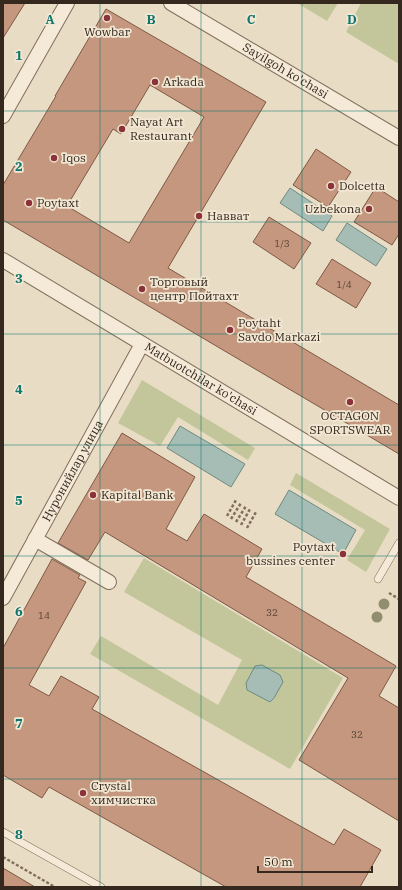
<svg xmlns="http://www.w3.org/2000/svg" width="402" height="890" font-family="'IBM Plex Serif',serif">
<rect width="100%" height="100%" fill="#e9dcc5"/>
<!-- green -->
<path fill="#c3c69a" d="M297,3H338L327,21Z
M361,3H399V64L346,32Z
M142,380L255,448L248,460L178,417L160,446L118,423Z
M296,473L390,529L366,572L347,560L365,530L290,485Z
M144,558L343,678L290,769L90,654L101,636L218,705L242,660L124,592Z"/>
<!-- water -->
<path fill="#a6bdb5" stroke="#6e8a82" d="M290,188L332,216L323,231L280,203Z
M347,223L387,249L376,266L336,240Z
M180,426L245,464L231,487L167,448Z
M289,490L356,530L343,554L275,514Z
M262,665L280,675L283,682L274,698L270,702L247,690L246,683L255,666Z"/>
<!-- building -->
<path fill="#c4977e" stroke="#7f5945" fill-rule="evenodd" d="M3,3H25L3,38Z
M106,9L266,102L168,268L399,405V454L3,220V185L56,96H55ZM150,85L204,117L129,243L67,206L113,129L121,134Z
M316,149L351,172L328,207L293,185Z
M376,187L399,202V234L392,245L354,222Z
M269,217L311,243L294,269L253,242Z
M332,259L371,283L356,308L316,284Z
M122,433L195,477L166,529L187,541L204,514L262,549L246,577L396,666L379,696L399,708V821L299,760L348,678L105,532L88,560L58,543Z
M52,559L80,575L78,578L86,582L29,685L49,696L61,676L99,697L92,709L334,845L344,829L381,850L360,887H226L49,787L42,798L3,775V648Z
M3,868L35,887H3Z"/>
<g fill="none" stroke-linecap="round" stroke-linejoin="round">
<!-- lane casing -->
<g stroke="#826f5d" stroke-width="8">
<path id="lane" d="M378,579L399,543
M3,832L101,887"/>
</g>
<!-- street casing -->
<g stroke="#826f5d" stroke-width="16">
<g id="street">
<path id="s1" d="M171,3L399,138"/>
<path d="M3,116L67,3"/>
<path id="s2" d="M3,260L399,498"/>
<path d="M35,539L109,582"/>
<path id="s3" d="M3,598L142,344"/>
</g>
</g>
<!-- path -->
<path stroke="#826f5d" stroke-width="2.5" stroke-dasharray="3 2" stroke-linecap="butt" d="M227,516L236,500
M231,519L241,503
M236,522L246,506
M241,525L250,509
M247,528L256,512
M389,593L399,599
M3,857L55,887"/>
<!-- lane -->
<use href="#lane" stroke="#f5ead7" stroke-width="7"/>
<!-- street -->
<use href="#street" stroke="#f5ead7" stroke-width="14"/>
</g>
<!-- trees -->
<g fill="#908e6f">
<circle cx="384" cy="604" r="5.5"/>
<circle cx="377" cy="617" r="5.5"/>
</g>
<!-- grid -->
<path fill="none" stroke="#0f766e" stroke-width="1" stroke-opacity="0.55" d="M100,3V887M201,3V887M302,3V887M3,111H399M3,222H399M3,334H399M3,445H399M3,556H399M3,668H399M3,779H399"/>
<!-- markers -->
<g fill="#8b3338" stroke="#f2e7d3" stroke-width="1.5">
<circle cx="107" cy="18" r="4"/>
<circle cx="155" cy="82" r="4"/>
<circle cx="122" cy="129" r="4"/>
<circle cx="54" cy="158" r="4"/>
<circle cx="331" cy="186" r="4"/>
<circle cx="29" cy="203" r="4"/>
<circle cx="369" cy="209" r="4"/>
<circle cx="199" cy="216" r="4"/>
<circle cx="142" cy="289" r="4"/>
<circle cx="230" cy="330" r="4"/>
<circle cx="350" cy="402" r="4"/>
<circle cx="93" cy="495" r="4"/>
<circle cx="343" cy="554" r="4"/>
<circle cx="83" cy="793" r="4"/>
</g>
<g text-anchor="middle" stroke-width="3.5" stroke-linejoin="round" paint-order="stroke">
<!-- number labels -->
<g font-size="10" fill="#584437">
<text x="282" y="247">1/3</text>
<text x="344" y="288">1/4</text>
<text x="272" y="616">32</text>
<text x="44" y="619">14</text>
<text x="357" y="738">32</text>
</g>
<!-- poi labels -->
<g font-size="12" fill="#34281f" stroke="#f2e7d3" text-anchor="start">
<text x="107" y="36" text-anchor="middle">Wowbar</text>
<text x="163" y="86">Arkada</text>
<text x="130" y="126">Nayat Art<tspan x="130" dy="14">Restaurant</tspan></text>
<text x="62" y="162">Iqos</text>
<text x="339" y="190">Dolcetta</text>
<text x="37" y="207">Poytaxt</text>
<text x="361" y="213" text-anchor="end">Uzbekona</text>
<text x="207" y="220">Навват</text>
<text x="150" y="286">Торговый<tspan x="150" dy="14">центр Пойтахт</tspan></text>
<text x="238" y="327">Poytaht<tspan x="238" dy="14">Savdo Markazi</tspan></text>
<text x="350" y="420" text-anchor="middle">OCTAGON<tspan x="350" dy="14">SPORTSWEAR</tspan></text>
<text x="101" y="499">Kapital Bank</text>
<text x="335" y="551" text-anchor="end">Poytaxt<tspan x="335" dy="14">bussines center</tspan></text>
<text x="91" y="790">Crystal<tspan x="91" dy="14">химчистка</tspan></text>
</g>
<!-- street labels -->
<g font-size="12" fill="#34281f" stroke="#f2e7d3">
<text dy="4" stroke="none"><textPath href="#s1" startOffset="133">Sayilgoh ko'chasi</textPath></text>
<text dy="4" stroke="none"><textPath href="#s2" startOffset="231">Matbuotchilar ko'chasi</textPath></text>
<text dy="4" stroke="none"><textPath href="#s3" startOffset="145">Нуронийлар улица</textPath></text>
</g>
</g>
<g font-size="13" text-anchor="middle" font-weight="bold" fill="#0f766e" stroke="#f2e7d3" stroke-width="3.5" stroke-linejoin="round" paint-order="stroke">
<text x="50" y="24">A</text>
<text x="151" y="24">B</text>
<text x="251" y="24">C</text>
<text x="352" y="24">D</text>
<text x="19" y="60">1</text>
<text x="19" y="171">2</text>
<text x="19" y="283">3</text>
<text x="19" y="394">4</text>
<text x="19" y="505">5</text>
<text x="19" y="616">6</text>
<text x="19" y="728">7</text>
<text x="19" y="839">8</text>
</g>
<!-- border -->
<rect width="402" height="890" fill="none" stroke="#34281f" stroke-width="8"/>
<!-- scale -->
<path d="M258 866v6h114v-6" fill="none" stroke="#34281f" stroke-width="2"/>
<text x="264" y="866" font-size="12" fill="#34281f" stroke="#f2e7d3" stroke-width="3" paint-order="stroke">50 m</text>
</svg>
